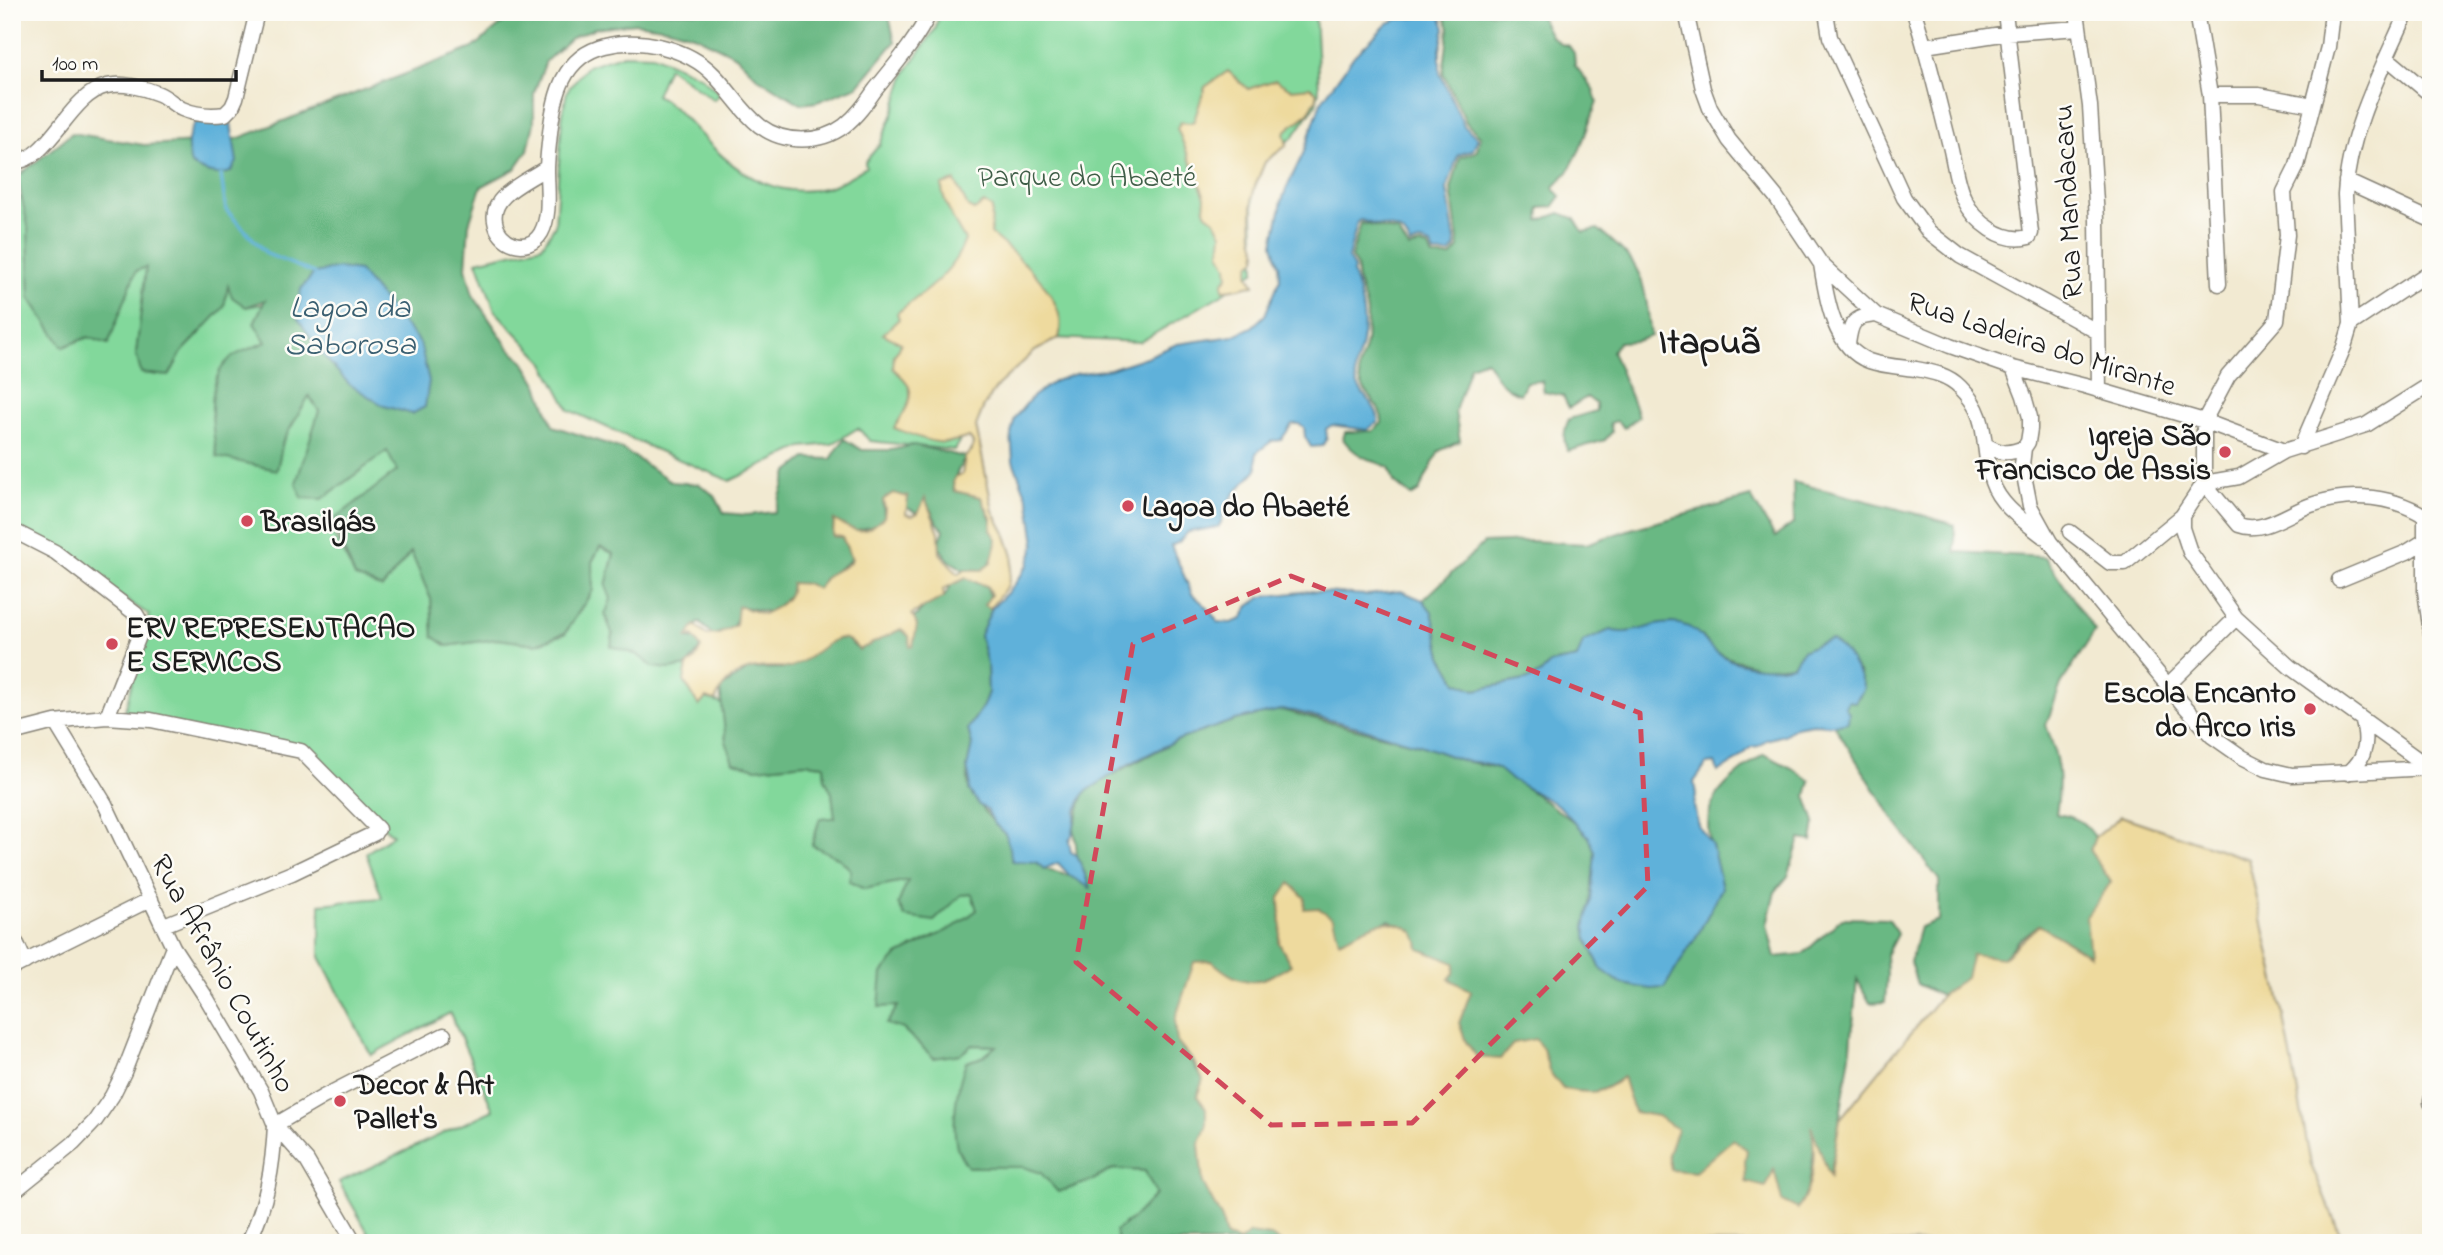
<svg xmlns="http://www.w3.org/2000/svg" width="2443" height="1255" font-family="'Indie Flower',sans-serif">
<rect width="100%" height="100%" fill="#fdfcf7"/>
<filter id="ink" filterUnits="userSpaceOnUse"><feTurbulence type="fractalNoise" baseFrequency=".0143" numOctaves="2"/><feDisplacementMap in="SourceGraphic" scale="14" xChannelSelector="R" yChannelSelector="G"/><feConvolveMatrix kernelMatrix="1 2 1 2 8 2 1 2 1" color-interpolation-filters="sRGB"/></filter>
<filter id="wash" filterUnits="userSpaceOnUse"><feTurbulence type="fractalNoise" baseFrequency=".00686" numOctaves="4" result="noise"/><feDisplacementMap in="SourceGraphic" scale="28" xChannelSelector="R" yChannelSelector="G"/><feGaussianBlur stdDeviation="1.57" result="paint"/><feColorMatrix in="noise" values="0 0 0 0 0 0 0 0 0 0 0 0 0 0 0 0 0 1.4 0 .05"/><feComposite in="paint" operator="in"/></filter>
<g filter="url(#wash)">
<rect width="100%" height="100%" fill="#f2ead2"/>
<!-- green -->
<path fill="#82d89b" stroke="#4f7a5c" stroke-width="2" d="M939,12H1315L1319,91L1316,104L1293,137L1263,160L1252,188L1255,271L1219,296L1140,342L1054,338L1021,359L991,390L954,450L870,441L858,428L832,444L802,447L730,481L654,449L569,410L543,361L495,311L477,261L542,246L555,225L562,118L567,91L587,66L624,54L653,55L700,76L720,94L714,100L668,67L656,95C676,106 688,122 704,138C736,173 778,201 828,187C841,183 854,174 866,167L865,162L880,144L892,116L906,72L936,28Z
M12,194L22,199L28,226L30,298L63,347L88,337L108,344L136,271L147,267L136,354L142,373L169,376L182,352L199,335L228,284L246,307L264,304L254,323L266,342L230,359L276,470L283,441L309,395L319,411L297,483L322,499L387,451L398,471L328,524L355,576L382,588L411,552L431,599L433,636L447,646L497,639L536,644L565,634L593,590L592,562L600,547L614,553L606,586L612,599L605,615L613,635L611,646L638,655L653,667L670,669L687,666L684,681L699,706L706,698L722,704L726,741L757,768L805,763L824,765L825,779L832,793L835,818H820L812,844L840,859L851,870L849,882L864,889L909,880L934,921L961,895L972,894L977,910L954,927L898,955L879,1007L898,1005L903,1029L934,1058L971,1045L997,1046L983,1057L966,1062L954,1126L999,1167H1024L1041,1173L1091,1181L1113,1169L1145,1171L1156,1194L1132,1219L1124,1223L1119,1243H374L339,1182L493,1110L450,1013L371,1055L320,957V904L382,898L366,853L393,835L301,751L123,718L149,615L12,525Z"/>
<!-- forest -->
<path fill="#69b883" stroke="#426a50" stroke-width="2" d="M516,12H888L895,42L858,86L817,102L801,104L758,78L736,56L696,36L669,28L635,23L595,28L571,38L546,61L534,93V123L528,150L515,169L481,187L469,224L466,268L473,295L508,347L524,362L538,385L553,426L622,449L672,482L699,484L715,496L724,513L747,515L775,512L788,472L806,458L831,459L844,439L862,450H891L914,445L965,457L953,481L954,491L981,497C992,520 1007,551 983,570L966,569L976,583L987,586L992,608L980,636L987,664L988,692L983,706L968,729L972,745L967,767L969,790L989,817L1044,869L1070,876L1090,886L1077,855L1074,826L1084,793L1103,780L1175,741L1235,720L1281,710L1420,745L1464,761L1498,768L1580,826L1589,837L1595,852L1587,939L1601,969L1664,988L1699,932L1722,888C1699,813 1699,800 1764,754L1792,768L1810,781L1806,796L1815,822L1812,841L1800,839L1788,876L1775,892L1767,925L1775,957L1803,954L1842,918L1889,919L1897,934L1886,955L1887,975L1885,1002L1870,1003L1857,979L1851,1048L1830,1179L1813,1136L1815,1142L1808,1193L1798,1210L1782,1202L1774,1170L1766,1188L1695,1172L1671,1170L1657,1116L1634,1112L1623,1077C1598,1095 1593,1094 1563,1089L1549,1071L1543,1049L1514,1043L1500,1059L1477,1057L1466,1042L1459,1023L1471,991L1448,979L1431,953L1419,949C1417,930 1405,927 1389,920L1339,941C1332,920 1299,907 1280,898L1281,926L1279,943L1291,965C1271,978 1245,989 1224,973L1188,986C1184,997 1178,1007 1176,1018C1170,1042 1193,1060 1203,1080L1197,1096L1206,1108V1128L1199,1144L1203,1183L1222,1219L1226,1237L1240,1241L1250,1233L1271,1236L1282,1243H1119L1115,1231L1132,1219L1156,1194L1145,1171L1113,1169L1091,1181L1058,1192L1041,1173L1024,1167H968C964,1161 959,1154 957,1147C951,1123 957,1085 966,1062L983,1057L996,1046L972,1045L961,1054L934,1058L903,1029L886,1024L898,1006L879,1007L882,973L898,955L954,927L977,910L972,894L961,895L934,921L905,917L898,904L908,880L864,889L849,881L851,870L840,859L812,845L820,818H835L832,793L825,779L824,765L805,763L757,768L733,762L726,741L720,689L749,669L790,668L831,640L845,638L859,650L901,629L909,636L913,619L928,604L944,597L958,574L964,570L950,561L938,546L944,530L936,521L925,499L918,513L905,507L908,497L893,493L883,500L884,517L874,526L853,531L834,520L833,536L842,537L852,559L825,578L818,589L808,584L791,583C792,598 780,605 768,612L738,606C738,627 731,630 713,635L699,622L688,638L698,640L701,647L687,666L670,669L653,667L638,655L611,646L613,635L605,615L611,599L606,586L614,554L600,547L592,562L593,590L565,633L536,644L497,639L447,646L433,636L431,599L411,552L382,588L355,577L332,521L397,471L387,451L322,499L302,498L296,483L319,411L309,396L283,441L277,470L217,457C212,428 204,378 231,358C240,351 255,347 266,342L254,323L265,300L246,307L232,297L228,286L224,307L182,352L169,376L141,373L136,354L146,267L136,271L108,344L88,337L63,347L30,298L28,226L17,177L72,133L144,145L234,140L473,48Z
M1443,12H1538L1551,36L1561,44L1569,46L1574,53L1575,65L1593,89L1597,102L1580,149L1568,172L1553,188L1561,196L1553,207L1540,208L1539,221L1560,213L1574,218L1583,232L1598,229C1611,240 1629,254 1637,270C1647,289 1648,315 1651,336L1636,341L1619,342L1612,351L1639,417L1624,428L1617,421L1610,423L1612,432L1605,440L1568,451C1562,441 1564,430 1569,419L1596,411V404L1587,397L1569,408L1563,396L1544,392L1542,381L1526,382L1520,394C1502,389 1495,375 1486,360L1470,366L1455,411L1460,441L1439,451L1419,491L1411,496L1394,482L1389,467C1369,460 1355,456 1343,439L1345,432L1373,431L1382,423C1383,405 1364,397 1360,380C1356,367 1364,356 1366,343C1367,334 1367,324 1367,315C1367,299 1355,284 1357,267L1351,257L1361,223L1398,232L1409,248L1421,245L1429,247L1433,257H1451L1459,248L1451,189L1460,157L1476,152L1481,137L1467,124L1443,73L1449,28Z
M1793,482L1922,515L1955,525V552L2045,557L2095,631L2061,684L2046,725C2058,757 2062,780 2056,814C2076,817 2084,821 2095,837L2090,851L2111,882L2091,956L2039,925L2020,939L2003,958L1966,977L1941,996L1917,984L1910,962L1920,927L1939,920V880L1894,820L1834,725L1848,722L1845,707L1848,701L1856,702L1864,688L1859,672L1850,661L1800,657L1793,665L1761,668L1726,657L1714,651L1702,636L1672,623L1620,634L1577,658L1551,663L1540,674L1530,679L1475,690L1457,682L1442,656L1432,612L1423,600L1484,543L1531,541L1586,544L1631,529L1751,497L1775,537L1794,523Z"/>
<!-- sand -->
<path fill="#eeda9e" stroke="#857b5d" stroke-width="2" d="M1228,71L1248,89L1275,80L1291,89L1310,87L1316,92L1317,99C1311,104 1312,109 1307,114C1300,122 1292,123 1284,133L1287,145L1265,162L1255,186L1252,199V218L1253,237L1257,251L1256,259L1250,265L1248,274L1254,285C1243,286 1234,290 1223,290V282L1228,277L1227,266L1220,253L1222,234L1215,220L1206,214L1204,209L1205,197L1177,128L1181,122L1189,123L1194,121L1205,87Z
M955,181L968,207L974,210L984,203L992,208L991,234C1019,257 1070,298 1059,338L1035,351L998,385L984,406L976,426L993,511L1005,533L1013,556L1008,585L990,608L984,605L991,595L987,586L966,578L943,589L944,597L912,614L917,625L913,646L910,647L909,636L901,629L859,650C843,629 833,640 815,653C808,659 799,663 790,668C757,665 729,667 715,701L706,698L699,706L684,681L687,666L695,659L701,648L693,636L687,638L695,625L706,635L719,634L736,625L738,606L763,614C777,608 792,600 791,583L808,584L818,589C822,583 825,577 831,573C839,568 847,568 852,559L842,537L833,536L834,520C857,533 864,536 884,517L885,509L883,500L893,493L908,497L906,514L912,516L918,513L925,498L939,532L940,553L958,574L965,570H982L991,563L997,539L991,530L992,520L981,497L955,491L953,482L956,476L962,475L965,457L972,450L973,443L969,437C937,449 925,439 894,428C901,417 916,399 908,385C906,379 897,373 893,368L894,355L899,349L901,343L883,334L899,319L897,313C924,292 953,274 965,240C957,227 941,199 942,185Z
M2121,816L2248,859L2282,1007L2311,1165L2344,1243H1282L1271,1236L1250,1233L1240,1241L1226,1237L1222,1219L1203,1183L1199,1144L1206,1128V1108L1197,1096L1203,1080L1194,1062L1177,1041L1175,1020L1194,962L1212,961C1241,988 1259,986 1291,965L1279,943L1281,926L1280,898L1290,883L1305,898L1304,909L1318,908L1333,918L1339,941C1364,931 1379,914 1406,927C1416,932 1418,939 1419,949L1455,963L1454,973L1449,979L1471,991L1459,1023L1466,1042L1477,1057L1500,1059L1514,1043L1535,1039L1543,1049L1549,1071L1563,1089C1591,1094 1601,1095 1623,1077L1634,1112L1657,1116L1677,1129L1668,1154L1671,1170L1695,1172L1733,1139L1747,1150L1745,1162L1746,1182L1766,1187L1774,1169L1782,1201L1798,1209C1813,1187 1817,1153 1811,1126L1830,1177L1840,1119L1941,996L1966,977L1972,954L2003,958L2039,925L2090,956L2086,917L2111,882L2090,851L2095,837Z"/>
<!-- water -->
<path fill="#5eb1da" stroke="#3d667b" stroke-width="2" d="M1440,15L1445,28L1440,50V73L1464,126L1478,138L1473,150L1458,155L1447,189L1456,247L1450,254H1434L1431,245L1420,242L1410,245C1405,228 1392,227 1377,225C1371,224 1365,221 1360,220L1357,224L1348,258L1354,268L1353,274C1361,296 1367,319 1362,343C1360,356 1353,367 1356,380C1360,397 1380,406 1378,422L1367,430L1332,425L1326,429L1327,438L1322,446L1311,447L1305,437L1304,427L1299,424H1292L1281,440L1272,441L1256,453L1257,469C1247,481 1229,496 1224,511C1222,518 1223,521 1218,527L1188,532L1179,542L1171,546L1192,594L1206,606L1218,622L1231,623L1242,619L1248,607L1261,597L1309,591L1366,595L1401,591L1423,600L1432,612L1442,656L1457,682L1475,690L1530,679L1540,674L1551,663L1577,658L1583,642L1610,630C1633,638 1656,619 1680,624C1697,628 1702,639 1714,650C1733,667 1769,670 1793,665L1802,651L1819,643L1831,640C1847,650 1858,670 1864,688L1855,702L1848,701L1845,707L1849,713L1848,722L1834,725L1813,724L1796,727L1784,735L1766,740L1759,746L1751,747L1739,759L1718,772L1715,763L1707,764L1694,782L1696,795L1694,806L1698,825L1712,845L1722,888L1699,932L1664,988L1650,989L1622,984L1601,969L1587,939L1585,927L1591,901L1595,852L1589,837L1559,806L1509,778L1497,768L1484,763L1464,761L1420,745L1358,727L1294,711L1281,710L1235,720L1175,741L1127,765L1084,793L1076,811L1073,833L1069,841L1071,852L1077,855L1090,888L1070,876L1058,863L1044,869L1036,862L1012,861L1006,835L994,823L987,810L979,805L969,790L970,781L967,767L972,745L968,729L983,706L988,692L987,664L980,635L992,608L1012,588L1028,565L1035,544L1029,502L1013,461L1011,434L1015,417L1033,396L1055,381L1075,374L1110,369L1149,356L1177,344L1233,336L1252,327L1265,315L1280,279L1279,265L1273,244L1282,201L1286,189L1303,154L1321,102L1354,56L1388,23L1398,19Z
M197,120L231,123L237,162L231,172C215,177 205,172 191,165C186,148 186,134 197,120Z
M339,268L359,271L420,343L429,381L425,407L412,414L384,406L349,384L319,351L297,317L301,289L314,273Z"/>
<g fill="none" stroke-linecap="round" stroke-linejoin="round">
<!-- stream -->
<path stroke="#5eb1da" stroke-width="3.5" d="M221,175L226,210L267,254L314,273"/>
</g>
</g>
<g filter="url(#ink)">
<g fill="none" stroke-linecap="round" stroke-linejoin="round">
<!-- minor casing -->
<g stroke="#878377" stroke-width="17">
<path id="minor" d="M1686,12L1703,89L1710,108L1729,140L1776,197L1821,264L1876,315L1950,346L2013,368L2085,386L2204,421L2284,451L2366,425L2431,384
M1826,12L1830,37L1904,198L1928,231L1960,256L2098,332
M1914,12C1928,55 1938,99 1949,142C1954,160 1956,183 1964,199C1975,222 2003,244 2029,237L2031,233L2005,12
M2077,12L2090,106L2097,219L2099,390
M2196,12L2210,95L2219,284
M1925,46L2008,33L2079,28
M2387,58L2431,95
M2210,95H2259L2313,105
M12,162C49,163 69,94 107,86C122,82 145,88 159,94C168,98 174,105 182,109C196,115 211,116 225,114L232,107L236,98L257,12
M547,167C529,181 490,194 495,221C498,244 528,255 541,233C551,215 547,190 547,170C547,158 549,145 550,133C554,96 563,56 605,46C640,37 688,48 714,75C730,91 741,111 760,126C784,144 820,144 844,126C857,116 866,103 875,90C895,65 916,41 930,12
M2346,181L2431,220
M1821,264C1826,296 1833,348 1869,361C1883,366 1901,367 1916,369C1933,372 1948,375 1960,387C1992,418 1980,447 1992,482C2000,506 2024,521 2043,536
M2351,324L2431,271
M1848,344C1851,322 1853,317 1876,315
M2013,368L2024,396L2030,417V429L2028,442L2024,448L2022,465L2030,506L2050,542L2182,703L2212,736L2242,757L2266,769L2292,775L2430,768
M1986,445C2000,454 2009,454 2024,448
M2301,447L2344,347L2351,324L2345,195C2349,130 2381,71 2407,12
M2204,483V421L2228,376L2277,320L2287,235L2284,192L2297,166L2313,105L2328,47L2332,12
M2204,483L2239,525C2263,534 2288,513 2311,505C2351,491 2395,495 2431,520
M2425,515V591L2431,633
M2182,516V528L2190,552L2236,618L2290,667L2431,769
M12,530L55,552L136,614L140,621L141,631L107,717
M2070,532L2110,563H2125L2182,516L2204,483L2239,477L2284,451
M2339,580L2407,552L2423,542
M2168,685L2236,618
M55,722L105,804L173,947L207,999L261,1091L275,1125L307,1161L355,1243
M12,733L55,722L73,720L107,717L151,720L301,751L378,829
M2348,773C2366,759 2369,741 2362,719
M164,925L292,873L375,833
M17,944L25,962
M12,968L151,899
M2431,1100V1103
M275,1125L323,1097L444,1035
M12,1193L74,1143L95,1121L112,1096L124,1072L173,947
M248,1243C267,1204 273,1167 275,1125"/>
</g>
<!-- minor -->
<use href="#minor" stroke="#fff" stroke-width="14"/>
</g>
</g>
<!-- marked area -->
<path fill="none" stroke="#d1495b" stroke-width="5" stroke-dasharray="14 9" stroke-linejoin="round" d="M1291,576L1640,713L1648,886L1412,1123L1271,1125L1076,962L1133,644Z"/>
<!-- markers -->
<g fill="#d1495b" stroke="#fdfcf7" stroke-width="2.5">
<circle cx="2225" cy="452" r="7"/>
<circle cx="1128" cy="506" r="7"/>
<circle cx="247" cy="521" r="7"/>
<circle cx="112" cy="644" r="7"/>
<circle cx="2310" cy="709" r="7"/>
<circle cx="340" cy="1101" r="7"/>
</g>
<g text-anchor="middle" stroke-width="5" stroke-linejoin="round" paint-order="stroke">
<!-- park labels -->
<g font-size="30" fill="#405e48" stroke="#fdfcf7">
<text x="1087" y="186">Parque do Abaeté</text>
</g>
<!-- street labels -->
<g font-size="30" fill="#1c1c1c" stroke="#fdfcf7">
<text transform="translate(2067 202) rotate(-93)" y="10">Rua Mandacaru</text>
<text transform="translate(2042 343) rotate(18)" y="10">Rua Ladeira do Mirante</text>
<text transform="translate(224 973) rotate(61)" y="10">Rua Afrânio Coutinho</text>
</g>
<!-- poi labels -->
<g font-size="30" font-weight="bold" fill="#1c1c1c" stroke="#fdfcf7" text-anchor="start">
<text x="2211" y="445" text-anchor="end">Igreja São<tspan x="2211" dy="34">Francisco de Assis</tspan></text>
<text x="1142" y="516">Lagoa do Abaeté</text>
<text x="261" y="531">Brasilgás</text>
<text x="126" y="637">ERV REPRESENTACAO<tspan x="126" dy="34">E SERVICOS</tspan></text>
<text x="2296" y="702" text-anchor="end">Escola Encanto<tspan x="2296" dy="34">do Arco Iris</tspan></text>
<text x="354" y="1094">Decor &amp; Art<tspan x="354" dy="34">Pallet's</tspan></text>
</g>
<!-- water labels -->
<g font-size="32" font-style="italic" fill="#3a5f71" stroke="#fdfcf7">
<text x="350" y="317">Lagoa da<tspan x="350" dy="37">Saborosa</tspan></text>
</g>
<!-- district labels -->
<g font-size="37" font-weight="bold" fill="#1c1c1c" stroke="#fdfcf7">
<text x="1709" y="353">Itapuã</text>
</g>
</g>
<!-- margin -->
<rect width="2443" height="1255" fill="none" stroke="#fdfcf7" stroke-width="42"/>
<!-- scale -->
<path d="M42 70v10h194v-10" fill="none" stroke="#1c1c1c" stroke-width="3.5"/>
<text x="52" y="70" font-size="21" fill="#1c1c1c" stroke="#fdfcf7" stroke-width="5" paint-order="stroke">100 m</text>
</svg>
